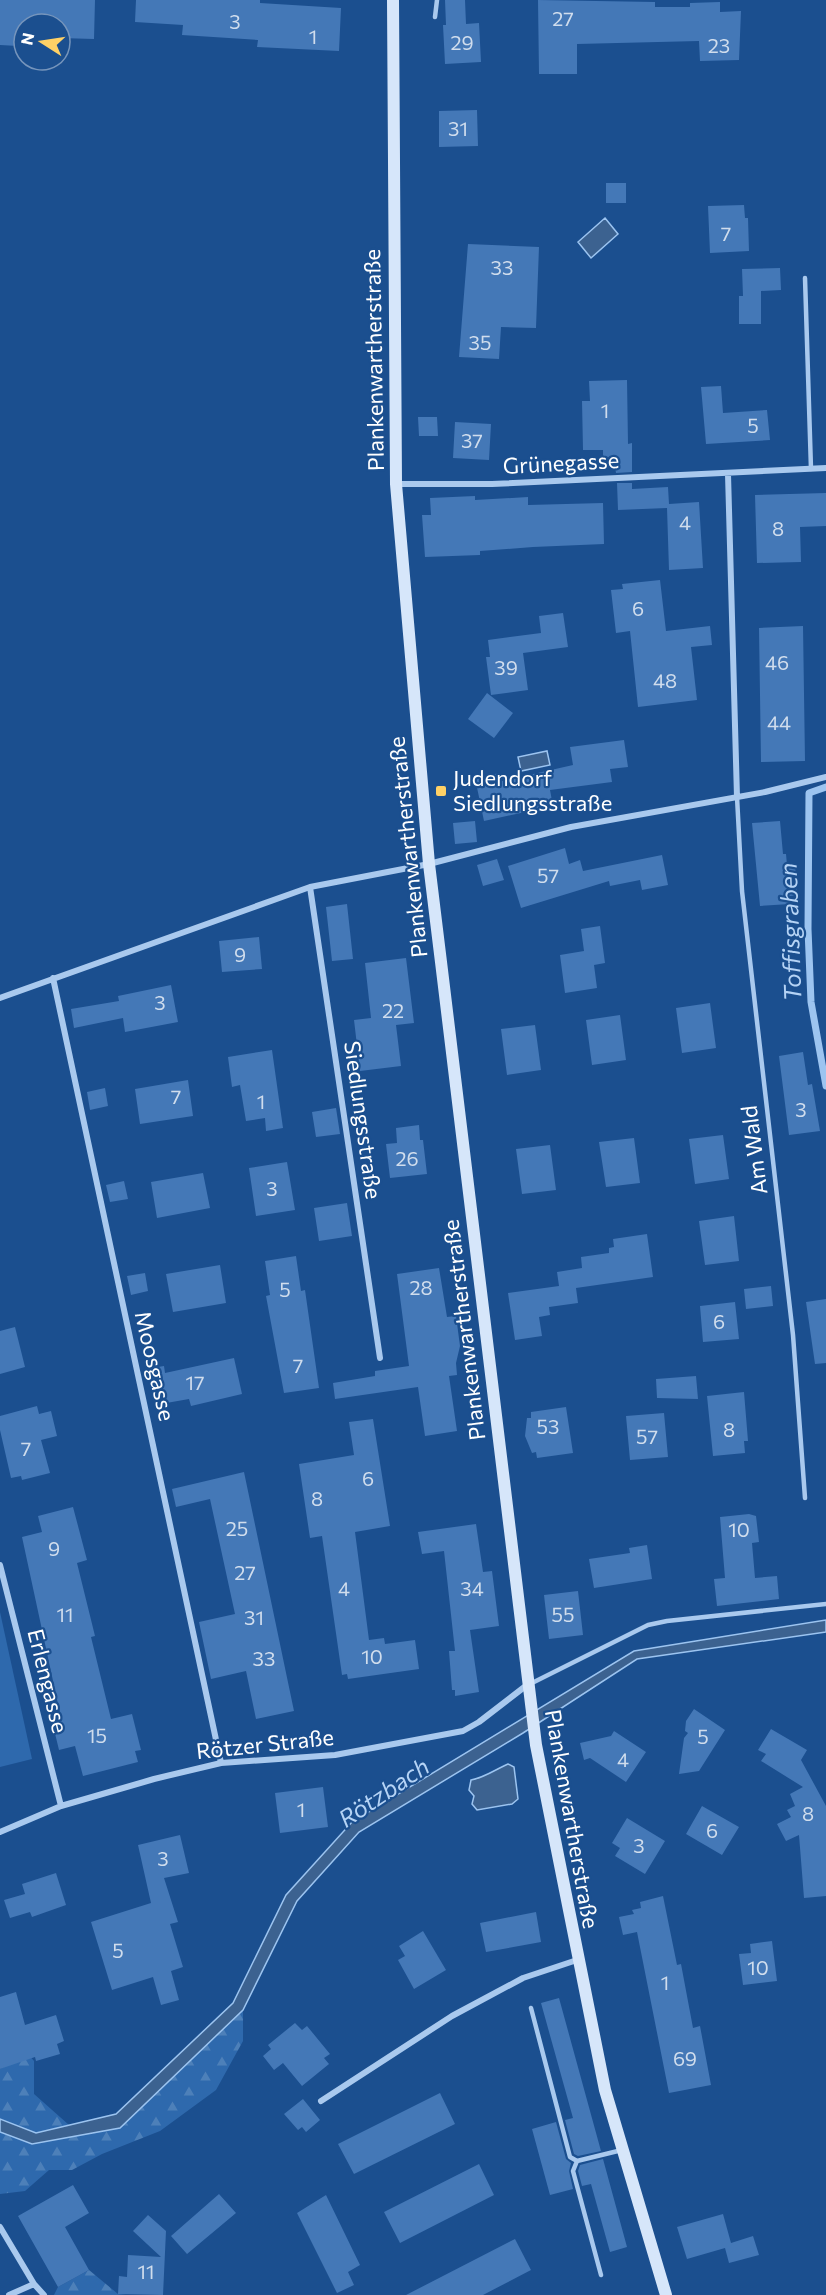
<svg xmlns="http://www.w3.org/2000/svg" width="826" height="2295" font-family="Commissioner,sans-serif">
<defs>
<pattern id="forest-firs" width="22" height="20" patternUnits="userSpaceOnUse" patternTransform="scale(1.5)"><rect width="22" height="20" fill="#2e69ad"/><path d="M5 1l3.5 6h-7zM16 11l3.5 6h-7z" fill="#4d80b9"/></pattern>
</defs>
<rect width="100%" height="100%" fill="#1b4f8f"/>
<!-- grass -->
<path fill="#2e69ad" d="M0,1612L32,1759L0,1767Z"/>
<!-- forest -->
<path fill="url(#forest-firs)" d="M243,2010V2041L216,2090L160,2131L102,2154L72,2170H49L25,2191L0,2194V2132L32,2144L120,2128Z
M29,2055L34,2061V2094L69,2125L36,2133L0,2119V2069Z
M89,2270L118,2294L126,2295H54L58,2287Z"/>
<!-- water -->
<path fill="#3c6290" stroke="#9cc4f0" stroke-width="1.5" d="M605,218L618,234L591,258L578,242Z
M547,751L550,765L521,771L518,757Z
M826,1620V1632L637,1659L523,1733L359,1832L297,1901L243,2010L120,2128L32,2144L0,2132V2119L36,2133L116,2114L233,2003L286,1895L352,1822L634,1651Z
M508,1764L514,1767L518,1799L512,1804L477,1810L472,1804L474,1796L469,1790L471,1780C486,1777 494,1770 508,1764Z"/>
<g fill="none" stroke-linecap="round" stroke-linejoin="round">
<!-- stream -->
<path stroke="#9cc4f0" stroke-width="7" d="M826,787L809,793L808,929L811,1002L826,1086"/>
</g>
<!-- building -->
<path fill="#4478b7" d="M0,0H95L94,39L60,38V24H24V37L18,36V46L0,45Z
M136,0H260V3L341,8L339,51L257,47L258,40L182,35L183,25L135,22Z
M445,0H465L466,24L479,23L481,62L445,64L443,25H446Z
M538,0L655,2V7H690V3L720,2V12L741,11L739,60L700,61L699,41L577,44V74H539Z
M477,110L478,146L439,147V111Z
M606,183H626V203H606Z
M744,205L745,218H748L749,251L710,253L708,206Z
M468,244L539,247L536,328L501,327L499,359L459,357Z
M780,268L781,290L761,291V324H739V296H743L742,269Z
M627,380L628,444L632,443V472L616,473L615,467H603V450H583L582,401H590L589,381Z
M721,386L723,413L767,410L770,440L706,444L701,387Z
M418,417H437L438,436H419Z
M455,422L491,424L489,460L453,458Z
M617,483H632V489L668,487L669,504L699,502L703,568L669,570L667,508L618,510Z
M826,493V526L800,527L801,562L757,563L755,495Z
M475,496V500L528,497V505L603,503L604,544L533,547L480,551V555L425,557L422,515H431L430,498Z
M660,580L666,631L710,626L712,645L691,647L697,700L638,707L630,631L616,633L611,590L623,589L622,584Z
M563,613L568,647L523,653L528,690L491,695L486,657H490L488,640L541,633L539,616Z
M803,626L805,761L761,762L759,628Z
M487,693L513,713L494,738L468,719Z
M624,740L628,767L610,769L612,782L550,790L553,806L484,821L475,778L500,773L502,781L573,765L570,747Z
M475,821L477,842L455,844L453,823Z
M780,821L783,854H786L787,865L795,864L797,895L790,896V904L760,906L752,823Z
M565,848L569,864L580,860L583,871L662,855L668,885L642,890L640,880L610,886L609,881L521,908L508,866Z
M497,859L504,880L483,886L477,865Z
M347,904L353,959L332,961L326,907Z
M600,926L605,963L594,965L597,988L565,993L560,955L584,951L581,929Z
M259,937L262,969L222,972L219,941Z
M406,958L414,1023L396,1025L401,1066L360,1071L354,1020L371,1018L365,963Z
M171,985L178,1022L125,1032L123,1018L74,1028L71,1009L119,1001L118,996Z
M710,1003L716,1048L682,1053L676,1008Z
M620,1015L626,1060L592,1065L586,1020Z
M535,1025L541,1070L507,1075L501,1029Z
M272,1050L283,1128L266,1131L265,1118L246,1121L240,1085L232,1087L228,1057Z
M803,1052L808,1085L812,1084L820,1131L789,1135L779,1056Z
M188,1080L193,1116L140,1124L135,1089Z
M105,1088L108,1106L90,1110L87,1092Z
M336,1108L340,1134L316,1137L312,1112Z
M419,1125L420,1140H423L427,1174L390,1178L386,1144L397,1143L396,1128Z
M723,1135L729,1179L695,1184L689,1139Z
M634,1138L640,1183L606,1187L599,1142Z
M550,1145L556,1190L522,1194L516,1149Z
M287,1162L295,1210L256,1216L249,1168Z
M203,1173L210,1208L157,1218L151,1182Z
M124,1181L128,1199L110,1202L106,1185Z
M347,1203L352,1236L319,1241L314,1208Z
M734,1216L739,1261L705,1265L699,1221Z
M647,1234L653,1277L576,1288L578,1303L549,1307L550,1315L539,1317L542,1336L515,1340L508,1293L559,1286L557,1272L582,1268L581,1257L609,1253V1248L614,1247L613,1239Z
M296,1256L301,1291L305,1290L319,1388L284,1393L266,1296L270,1295L265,1261Z
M220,1265L226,1303L173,1312L166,1274Z
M439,1268L447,1317L456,1316L460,1346L456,1363L457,1375L449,1376L457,1431L425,1436L418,1387L335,1399L333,1383L375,1376V1371L409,1366L397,1274Z
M145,1273L148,1291L131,1295L127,1276Z
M771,1286L773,1306L746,1309L744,1289Z
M826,1299V1363L815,1364L806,1302Z
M735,1302L739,1339L703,1342L700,1306Z
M15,1327L25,1367L0,1374V1331Z
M234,1358L242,1394L191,1406L189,1399L155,1405L146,1369L164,1366L165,1373Z
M696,1376L698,1399L657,1398L656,1379Z
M744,1392L748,1441H744L745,1453L713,1456L707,1396Z
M37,1406L39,1414L51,1411L57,1436L41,1440L50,1473L22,1480L21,1476L11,1478L0,1430V1416Z
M566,1407L573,1453L537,1458L536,1452L532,1453L525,1436L527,1418H531V1412Z
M664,1413L668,1457L630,1460L626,1416Z
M373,1419L390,1526L355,1532L369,1640L384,1638L385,1644L415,1640L419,1669L348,1679L347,1674L342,1675L322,1536L310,1538L299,1464L354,1455L349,1422Z
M244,1472L294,1711L256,1719L246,1671L211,1679L199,1622L235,1614L210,1499L176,1507L172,1489Z
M73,1507L87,1560L77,1563L95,1636L91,1637L111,1719L132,1714L141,1750L135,1751L138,1762L83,1776L75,1746L59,1750L52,1721L61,1718L22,1537L42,1532L38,1516Z
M749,1514L756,1516L759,1542L752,1543L755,1578L777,1576L779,1599L717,1606L714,1579L725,1578L720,1517Z
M476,1524L483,1572L492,1571L499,1626L470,1630L479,1692L455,1696V1690H452L449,1651H455L444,1551L422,1554L418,1532Z
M647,1545L652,1579L594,1588L589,1559L630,1553L629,1548Z
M578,1591L583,1635L549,1639L544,1595Z
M694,1709L725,1730L699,1771L679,1774L684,1738L688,1733L685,1731L686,1721Z
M771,1729L807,1750L801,1760L826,1806V1896L804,1898L799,1835L786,1841L777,1824L791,1817L787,1810L795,1806L790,1794L803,1787L761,1761L766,1754L758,1750Z
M614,1731L646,1752L626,1782L590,1758L584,1760L580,1743L611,1736Z
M323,1787L328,1827L280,1833L275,1793Z
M702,1806L739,1827L722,1855L686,1834Z
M627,1818L665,1841L645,1874L615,1856L620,1848L612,1843Z
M180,1835L189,1873L164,1878L178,1922L170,1924L183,1967L171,1971L179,2000L161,2005L153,1977L112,1990L91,1922L151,1903L138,1845Z
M56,1873L66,1905L32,1917L30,1912L10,1918L4,1900L25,1894L22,1884Z
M663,1896L677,1965L681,1964L693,2028L700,2026L711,2085L669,2093L637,1932L623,1935L619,1917L634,1914L632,1910L641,1908L640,1902Z
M536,1912L541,1942L486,1952L480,1923Z
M423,1931L446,1970L414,1989L398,1960L405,1956L399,1946Z
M772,1941L777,1981L743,1985L739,1954L751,1953L750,1944Z
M16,1992L25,2025L56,2015L64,2041L57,2044L60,2054L36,2061L35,2057L0,2069V1997Z
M559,1998L601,2151L578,2156L574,2154L565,2120L573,2118L541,2003Z
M295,2023L302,2030L307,2026L330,2054L324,2058L329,2064L302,2086L283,2063L274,2070L263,2056L271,2049L268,2045Z
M440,2093L455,2124L354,2174L338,2144Z
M303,2099L320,2120L306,2132L302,2127L298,2130L284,2114Z
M556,2122L566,2159L571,2163L569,2171L573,2189L550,2195L532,2129Z
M603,2159L627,2247L610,2252L591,2184L582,2186L578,2171L580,2165Z
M479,2164L494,2195L400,2243L384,2212Z
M73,2185L89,2213L65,2227L89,2270L58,2287L18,2216Z
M219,2194L236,2213L187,2254L171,2236Z
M326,2195L360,2265L348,2272L354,2285L337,2293L297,2213Z
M723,2214L731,2243L753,2236L759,2255L729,2263L725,2248L687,2259L677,2227Z
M148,2215L166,2231L163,2295L118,2294L119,2276L127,2277L128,2255L161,2257L133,2231Z
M515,2239L531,2270L483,2295H406Z"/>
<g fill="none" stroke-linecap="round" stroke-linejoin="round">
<!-- lane -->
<path stroke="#a9c9ee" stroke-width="4.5" d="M435,17L437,0
M805,278L811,469
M737,797L742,891L793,1335L805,1498
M530,1684L648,1625L667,1621L826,1604
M531,2008L570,2157L577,2161
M601,2275L573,2171L577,2161L622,2150"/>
<!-- street -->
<path stroke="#a9c9ee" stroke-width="6" d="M728,474L737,797
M396,484H492L826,468
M310,887L380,1358
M53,978L221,1763
M0,998L310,887L429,864L571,827L765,792L826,777
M0,1565L61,1806
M0,1832L61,1806L154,1779L221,1763L335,1755L463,1731L479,1722L527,1685
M321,2101L452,2016L523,1978L577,1960
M0,2227L34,2284L44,2295
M9,2295L34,2284"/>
<!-- secondary -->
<path stroke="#d6e6fa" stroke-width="12" d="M393,0L396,484L429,864L441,962L536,1745L605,2090L666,2295"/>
</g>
<!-- markers -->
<rect fill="#ffd166" stroke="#1b4f8f" stroke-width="2" x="435" y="785" width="12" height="12" rx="3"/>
<g text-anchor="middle" stroke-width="4.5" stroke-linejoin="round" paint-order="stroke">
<!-- number labels -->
<g font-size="20" fill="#d0dded">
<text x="563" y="26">27</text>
<text x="235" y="29">3</text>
<text x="313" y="44">1</text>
<text x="462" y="50">29</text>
<text x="719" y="53">23</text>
<text x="458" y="136">31</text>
<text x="726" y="241">7</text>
<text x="502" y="275">33</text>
<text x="480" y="350">35</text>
<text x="605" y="418">1</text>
<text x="753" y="433">5</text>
<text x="472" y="448">37</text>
<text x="685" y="530">4</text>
<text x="778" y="536">8</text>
<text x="638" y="616">6</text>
<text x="777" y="670">46</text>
<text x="506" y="675">39</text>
<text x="665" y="688">48</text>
<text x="779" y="730">44</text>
<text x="548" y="883">57</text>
<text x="240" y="962">9</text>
<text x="160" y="1010">3</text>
<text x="393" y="1018">22</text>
<text x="176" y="1104">7</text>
<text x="261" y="1109">1</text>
<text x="801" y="1117">3</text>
<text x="407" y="1166">26</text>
<text x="272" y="1196">3</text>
<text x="421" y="1295">28</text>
<text x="285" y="1297">5</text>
<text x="719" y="1329">6</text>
<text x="298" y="1373">7</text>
<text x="195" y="1390">17</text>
<text x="548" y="1434">53</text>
<text x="729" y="1437">8</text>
<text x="647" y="1444">57</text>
<text x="26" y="1456">7</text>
<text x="368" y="1486">6</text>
<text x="317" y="1506">8</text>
<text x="237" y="1536">25</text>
<text x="739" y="1537">10</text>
<text x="54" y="1556">9</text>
<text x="245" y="1580">27</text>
<text x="344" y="1596">4</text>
<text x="472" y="1596">34</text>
<text x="65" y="1622">11</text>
<text x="563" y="1622">55</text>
<text x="254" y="1625">31</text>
<text x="372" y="1664">10</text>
<text x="264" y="1666">33</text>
<text x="97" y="1743">15</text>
<text x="703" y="1744">5</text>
<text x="623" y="1767">4</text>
<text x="301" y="1817">1</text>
<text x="808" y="1821">8</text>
<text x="712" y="1838">6</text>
<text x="639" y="1853">3</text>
<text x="163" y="1866">3</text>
<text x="118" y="1958">5</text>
<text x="758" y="1975">10</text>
<text x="665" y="1990">1</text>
<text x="685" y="2066">69</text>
<text x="146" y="2279">11</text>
</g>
<!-- street labels -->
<g font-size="22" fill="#fff" stroke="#1b4f8f">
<text transform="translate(374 360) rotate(-91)" y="8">Plankenwartherstraße</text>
<text transform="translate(561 463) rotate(-3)" y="8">Grünegasse</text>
<text transform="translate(408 847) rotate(-96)" y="8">Plankenwartherstraße</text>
<text transform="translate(363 1120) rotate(82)" y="8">Siedlungsstraße</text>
<text transform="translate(754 1150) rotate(-97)" y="8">Am Wald</text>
<text transform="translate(464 1330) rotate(-97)" y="8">Plankenwartherstraße</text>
<text transform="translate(155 1366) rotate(77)" y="8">Moosgasse</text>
<text transform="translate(48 1681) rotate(76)" y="8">Erlengasse</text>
<text transform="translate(265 1744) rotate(-6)" y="8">Rötzer Straße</text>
<text transform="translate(572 1819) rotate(80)" y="8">Plankenwartherstraße</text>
</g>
<!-- poi labels -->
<g font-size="22" fill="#fff" stroke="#1b4f8f" text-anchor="start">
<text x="453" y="786">Judendorf<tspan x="453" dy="25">Siedlungsstraße</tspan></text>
</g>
<!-- water labels -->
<g font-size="24" font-style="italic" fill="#b5d3f5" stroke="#1b4f8f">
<text transform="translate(791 932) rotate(-92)" y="8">Toffisgraben</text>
<text transform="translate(384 1793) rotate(-34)" y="8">Rötzbach</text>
</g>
</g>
<!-- north arrow -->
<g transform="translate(42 42) rotate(282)"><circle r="28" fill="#1b4f8f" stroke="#7695bc" stroke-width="1.5"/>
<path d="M0-4.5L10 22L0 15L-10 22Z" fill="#ffd166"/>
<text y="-9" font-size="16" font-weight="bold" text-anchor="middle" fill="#ffffff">N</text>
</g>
</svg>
